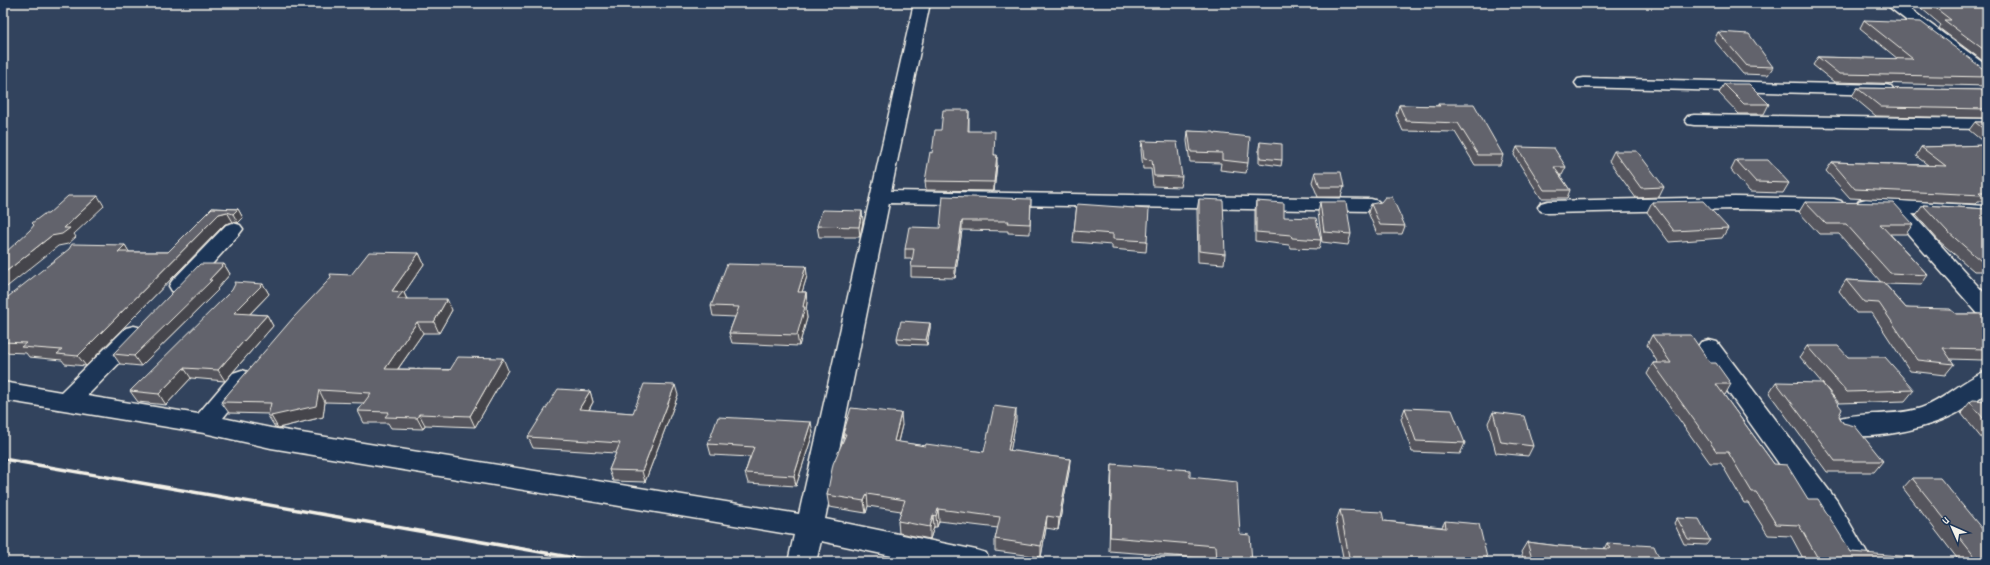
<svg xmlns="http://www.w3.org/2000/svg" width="1990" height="565" font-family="Dekko,sans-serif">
<rect width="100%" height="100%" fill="#32435d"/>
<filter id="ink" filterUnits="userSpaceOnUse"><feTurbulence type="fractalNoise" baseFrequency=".025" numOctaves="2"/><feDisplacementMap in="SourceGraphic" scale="8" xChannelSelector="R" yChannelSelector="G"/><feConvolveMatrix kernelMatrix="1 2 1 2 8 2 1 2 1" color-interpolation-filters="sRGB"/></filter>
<g filter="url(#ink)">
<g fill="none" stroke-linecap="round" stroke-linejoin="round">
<!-- minor casing -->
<g stroke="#f4f1e8" stroke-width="3">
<path id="minor" d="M914,3H930L891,191L1371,199L1378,201L1381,205L1378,209L1371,211L889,203L825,519L976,550L986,553L990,562H920L821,541L816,562H788L794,535L271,448L204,433L3,400V382L61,392L126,328L134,326L142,328L146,334L142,340L87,396L198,414L233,373L242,370L251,373L254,379L223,418L271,428L799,514Z
M1884,3H1902L1987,66V79L1981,78Z
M1584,78L1885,85L1891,86L1894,90L1891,94L1885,95L1578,87L1575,83L1578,79Z
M1694,115L1987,119V129L1694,125L1688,124L1685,120L1688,116Z
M1735,197L1834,199L1841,201L1844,205L1841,209L1834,211L1735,209L1548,213L1541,211L1538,207L1541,203L1548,201Z
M1866,199L1987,206V218L1912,214L1987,296V318L1979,315L1889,212L1859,209L1856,205L1859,201Z
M233,223L240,225L243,229L240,233L188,291L180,293L172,291L169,286L172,281L226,225Z
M1709,340L1717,342L1837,501L1872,562H1843L1817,517L1701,354L1697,348L1701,342Z
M1987,371V392C1978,399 1969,406 1959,412C1931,428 1868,443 1836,433L1832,426L1836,419C1863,411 1893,417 1921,408C1945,400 1963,379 1987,371Z"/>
</g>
<!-- minor -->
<use href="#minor" fill="#1d3557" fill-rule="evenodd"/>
<!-- rail -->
<path stroke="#f4f1e8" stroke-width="3.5" d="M3,459L598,562"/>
</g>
<!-- wall -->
<path fill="#54555d" stroke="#f4f1e8" d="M1915,3H1980L1987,8V64L1939,28L1941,25Z
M1864,20L1987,71V86L1834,82L1813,65L1818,57L1898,59L1860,28Z
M1718,32L1773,67L1768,75L1743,74L1714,40Z
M1724,84L1769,104L1764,114H1739L1719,93Z
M1857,88L1987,90V118L1876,116L1852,96Z
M1438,104L1503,155L1500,165H1475L1455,132L1403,131L1396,115L1399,105L1438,106Z
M969,110V131L995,155L997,164L994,191L926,190L925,181L941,130Z
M1975,122H1987V199L1985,201H1978L1976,204L1850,198L1826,171L1832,162L1928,165L1916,156L1921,147L1987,145L1969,130Z
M1188,131L1214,133L1248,163L1246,173L1220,170L1221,163L1190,162L1187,141Z
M1142,141L1182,177L1180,187L1153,186L1151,169H1143L1141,150Z
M1260,142L1282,160L1281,166L1259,163V147Z
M1517,147L1566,167L1562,175H1560L1570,190L1567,198H1541L1514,155Z
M1614,151L1664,187L1659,197L1636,198L1609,161Z
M1736,160L1789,183L1783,193L1750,192L1731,170Z
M1315,172L1344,187L1341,197H1318L1312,182Z
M1031,199L1030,234L1008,233V231L962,230L955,278L911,277V267L912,259H905V249L940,228Z
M1199,199L1225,254L1224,264L1198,262L1197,210Z
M1256,201L1284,217L1321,240L1319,249L1290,248L1289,245L1255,241V211Z
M1320,202L1351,234L1348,245L1322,242L1318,212Z
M1652,202L1728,228L1722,238L1669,242L1647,212Z
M1805,202L1913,224L1906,234H1890L1928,275L1921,285L1885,284L1906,308L1956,314H1987V354L1982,360L1950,359L1954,364L1945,375L1910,371L1872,313H1856L1839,291L1846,280L1881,282L1839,234H1819L1799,212Z
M1077,204L1147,241L1146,252L1112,249V245L1073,242L1074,231Z
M1371,204L1405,226L1402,234H1377L1368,212Z
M1923,205L1987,209V271H1974L1939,241L1916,215Z
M212,208L238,209L243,218L238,223L233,222L225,224L86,366L65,364L62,360L29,357L26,353L3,352V301L125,245L129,252H168Z
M863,221L860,237H819L817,226Z
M419,253L424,264L404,293L407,299L452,310L439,333H423L398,369L508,370L475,427L425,425L423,429L391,428L388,423H364L358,411L364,403L325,402L323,417L278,428L275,427L268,416L269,414L229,413L221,402L327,282L331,277L351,275Z
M224,264L230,274L217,289L218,290L141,366L120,364L113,354Z
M806,266L807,276L802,292H806L807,302L806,310L807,318L799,346L732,343L729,333L735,317L713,316L711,306Z
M263,284L269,294L250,314L267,315L273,326L225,381L191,378L166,405L138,402L130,391Z
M930,323V328L927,345L898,344L897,338Z
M1652,335L1710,363L1731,384L1725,395H1724L1774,464L1808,499L1851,552L1916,562H1805L1791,536L1768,535L1748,503H1744L1721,463H1710L1647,374L1653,363H1658L1647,345Z
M1807,346L1848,357L1914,390L1905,401L1839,403L1800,357Z
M1776,382L1839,416L1843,423L1883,461L1874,472H1827L1769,393Z
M590,391L593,402L589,410L633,413L678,395L645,482L613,481L609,470L616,453L533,448L528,437Z
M1987,401V445L1961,413L1970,402Z
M1405,408L1465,443L1460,454L1412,452L1401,419Z
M1493,412L1533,446L1528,456L1496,453L1488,423Z
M1016,421L1010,451L1070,459L1069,471L1058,530L1046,528L1041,557L995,551V539L998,528L939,521L937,527H934L930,539L899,533L898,521L901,511L868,506L866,513L829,507L827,495L844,439L843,434L902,425L898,442L925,446L984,452Z
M813,433L796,486L748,483L745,473L750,457L711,455L708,444Z
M1112,464L1190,477L1240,534L1252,562H1214L1213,559L1109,551L1111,478Z
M1912,478L1987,562H1960L1903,488Z
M1340,510L1384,521L1442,527L1445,521L1488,562H1344L1336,521Z
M1677,518L1710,540L1706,545L1684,544L1674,523Z
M1527,542L1559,546L1604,549L1607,543L1661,562H1524L1521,552Z"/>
<!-- shaded-wall -->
<path fill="#45454c" stroke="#f4f1e8" d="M997,155V164L994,191V182Z
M98,196L104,206L74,234L76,237L68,244L58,246L3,290V274L51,236L64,228Z
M238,209L243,218L238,223L233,214Z
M862,211L863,221L860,237L859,227Z
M227,212L233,222L225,224L86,366L78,356L219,214Z
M962,221V230L955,278V268Z
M3,237L6,242L3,245Z
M125,245L131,255L118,252Z
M419,253L424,264L404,293L408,302H397L392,291Z
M224,264L230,274L217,289L218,290L141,366L134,356L209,280Z
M806,266L807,276L799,302L798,292Z
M263,284L269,294L240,324L234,313Z
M806,292L807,302L806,310L807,318L799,346L797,335Z
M447,299L452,310L439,333L434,322Z
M267,315L273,326L225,381L218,370Z
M417,322L423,333L390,380L385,369Z
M930,323V328L927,345L926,340Z
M503,358L508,370L475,427L470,416Z
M184,368L191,378L166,405L159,394Z
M675,385L678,395L645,482L642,471Z
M319,390L325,402L323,417L278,428L271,416Z
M590,391L593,402L583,420L579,409Z
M1016,409V421L1008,462V450Z
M901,413L902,425L895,453L894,441Z
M419,414L425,425L423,429L417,418Z
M811,422L813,433L796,486L794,476Z
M1070,459L1069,471L1058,530L1059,518Z
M867,494L868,506L866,513L864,501Z
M938,509L939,521L937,527L936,516Z
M933,515L934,527L930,539V527Z
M1047,516L1046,528L1041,557V546Z"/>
<!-- building -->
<path fill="#62636c" stroke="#f4f1e8" d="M1929,3H1980L1987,8V52L1944,20H1951Z
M1864,20L1921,22L1986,71H1987V77L1839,74L1818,57L1913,59Z
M1718,32L1749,34L1773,67L1747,66Z
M1724,84H1749L1769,104H1744Z
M1857,88L1987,90V109L1881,107Z
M1438,104H1474L1503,155H1478L1458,123L1406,121L1399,105L1440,106Z
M943,110H969L968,131H995L994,155H997L994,182L925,181L930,152L932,153L935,130H941Z
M1975,122H1987V132Z
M1188,131L1214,132V133L1250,137L1248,163L1222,160V153L1191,152Z
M1142,141L1177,142L1182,177L1154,176L1152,160L1144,159Z
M1260,142L1282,144V160L1260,158Z
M1987,145V192H1979L1982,195L1855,189L1832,162L1946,166L1921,147Z
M1517,147L1554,148L1566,167H1554L1570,190H1544Z
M1614,151H1637L1664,187L1641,188Z
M1736,160H1768L1789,183L1756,182Z
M1315,172H1341L1344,187H1320Z
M68,196H98L64,228H70L62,234L51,236L3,274V254L5,253L30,230L34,225L32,223L44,214H48Z
M943,196L1031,199L1030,224L1008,223L1009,221H962L955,268L911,267L914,249H905L909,227L940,228Z
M1385,197H1392L1405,226L1380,225L1371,204L1381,202Z
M1199,199L1223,200L1225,254L1199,251Z
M1256,201L1284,203V217L1316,218L1321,240L1292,238L1291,235L1256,232Z
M1703,201L1728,228L1674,231L1652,202Z
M1320,202H1346L1351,234L1324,232Z
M1805,202L1894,203L1913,224H1880L1928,275L1890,273L1846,224H1826Z
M1077,204L1149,209L1147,241L1113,239V234L1074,231Z
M1923,205L1987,209V261H1981L1947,231Z
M212,208L238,209L233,214L227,212L219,214L78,356L57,354L62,350L21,347L26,343L3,342V301L4,300L69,249L72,244L125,245L118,252H168Z
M822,210L862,211L859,227L817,226Z
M369,252L419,253L392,291L403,292L397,299H447L434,322H417L385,369L450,370L458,357L503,358L470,416L419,414L417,418L385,417L389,412L358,411L371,393L319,390L316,406L271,416H268L271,403L221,402L293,318L327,282L331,277L330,274L351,275Z
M200,264H224L209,280H212L134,356L113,354Z
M727,264L806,266L798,292H806L803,307H805L797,335L729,333L739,307L711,306Z
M1846,280L1883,282L1906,308L1950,309L1956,314H1987V343H1985L1987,345V349L1943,348L1954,364L1918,360L1879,303L1864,302Z
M234,282L263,284L234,313L267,315L218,370L184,368L159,394L130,391L232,290L235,284Z
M901,321L930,323L926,340L897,338Z
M1652,335H1691L1710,363H1716L1731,384H1716L1774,464L1787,465L1808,499H1818L1851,552L1913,557L1916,562H1820L1799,525L1776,524L1756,492H1752L1728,452H1717L1653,363H1671Z
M1807,346H1838L1848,357H1885L1914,390L1847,392Z
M1776,382L1822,383L1842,409L1839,416L1843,423L1855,426L1883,461H1835Z
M644,384L675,385L642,471L609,470L620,443L528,437L558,389L590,391L579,409L633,413Z
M1973,400L1987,401V423L1970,402Z
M994,406L1016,409L1008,450L1070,459L1059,518L1047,516L1041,546L995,539L1000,517L938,509L936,516L933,515L930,527L898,521L905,500L867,494L864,501L827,495L833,464L846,434H843L851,408L901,413L894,441L925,446L926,444L984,452Z
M1405,408L1452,410L1465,443L1416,441Z
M1493,412L1524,416L1533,446L1501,442Z
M718,417L811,422L794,476L745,473L754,447L708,444Z
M1112,464L1190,470V477L1237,482L1240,534L1250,535L1252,562H1217L1216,546L1110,537Z
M1912,478H1940L1987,535V562H1979Z
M1340,510L1382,512L1384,521L1446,528L1445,521L1479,524L1488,562H1350Z
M1677,518L1699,519L1710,540L1688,539Z
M1527,542L1559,546L1610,549L1607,543L1654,546L1661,562H1533Z"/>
</g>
<!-- margin -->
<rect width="1990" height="565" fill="none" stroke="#1d3557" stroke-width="16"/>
<rect x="8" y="8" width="1974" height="549" fill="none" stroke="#f4f1e8" stroke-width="1.5" filter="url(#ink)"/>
<!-- north arrow -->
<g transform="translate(1952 527) rotate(315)" stroke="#1d3557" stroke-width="3" paint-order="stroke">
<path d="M0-3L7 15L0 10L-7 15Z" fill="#f4f1e8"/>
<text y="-6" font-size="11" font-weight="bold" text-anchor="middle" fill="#f4f1e8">U</text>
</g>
</svg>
